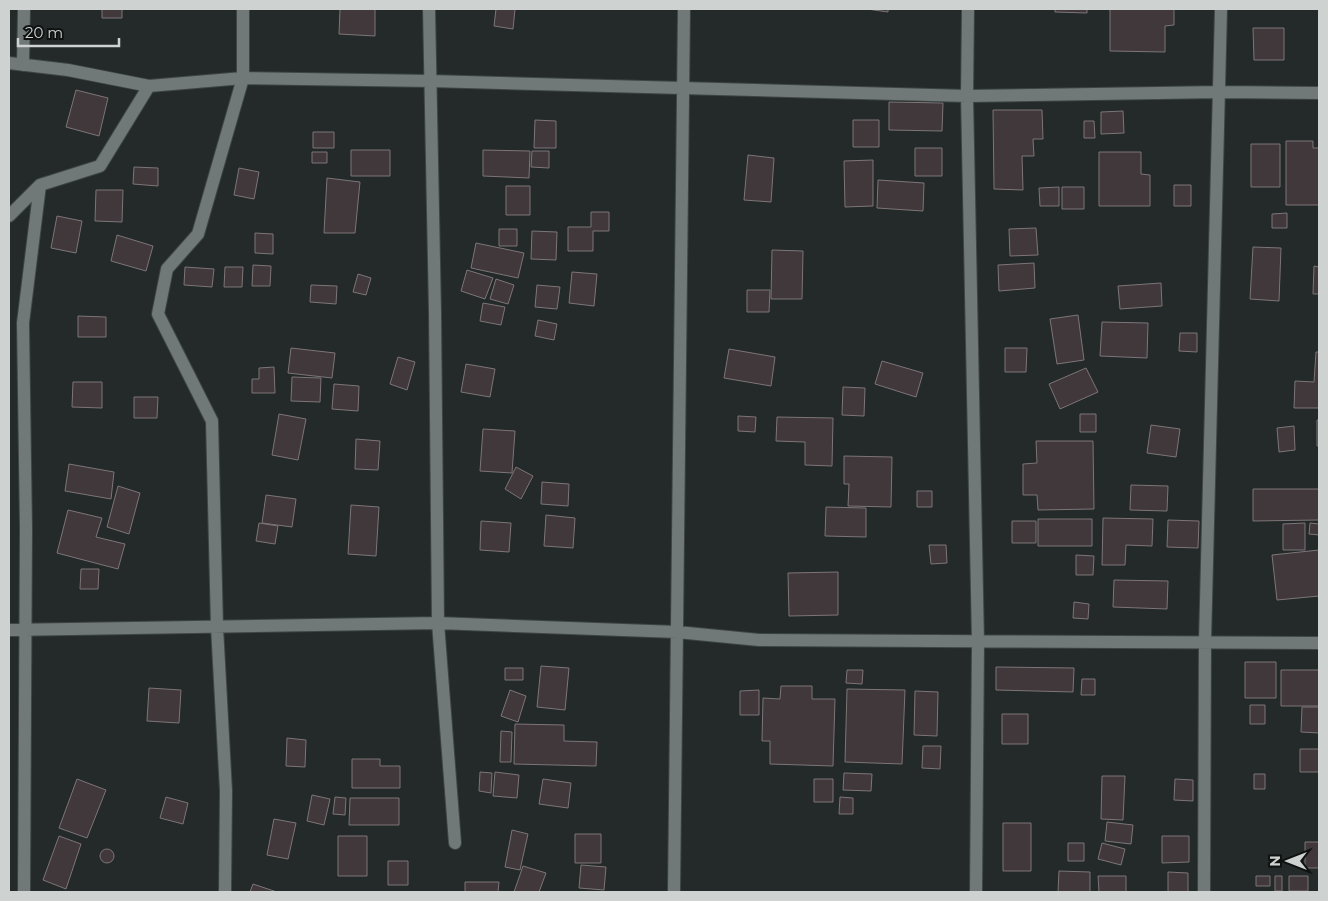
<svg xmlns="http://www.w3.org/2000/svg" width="1328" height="901" font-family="Montserrat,sans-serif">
<rect width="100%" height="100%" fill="#232a29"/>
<!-- building -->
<path fill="#40383a" stroke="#7d7577" d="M102,9H122V18H102Z
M340,9H375V36L339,34Z
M496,9H515L513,29L494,26Z
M867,9H888V12Z
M1055,9H1087V13L1055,12Z
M1110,9H1174V25L1165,26V52L1110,51Z
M1253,28H1284V60H1254Z
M76,90L108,98L99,136L66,127Z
M889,102L943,103L942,131L889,130Z
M993,110H1042L1043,139H1033L1034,156H1022L1023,190L994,189Z
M1123,111L1124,133L1101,134V112Z
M535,120L556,121V148H534Z
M853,120H879V147H853Z
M1084,121H1094L1095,138H1084Z
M313,132H334V148H313Z
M1286,141H1313V148H1319V205H1286Z
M1251,144H1280V187H1251Z
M915,148H942V176H915Z
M351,150H390V176H351Z
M483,150L530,151L529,178L483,176Z
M532,151H549V168L531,167Z
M312,152H327V163H312Z
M1099,152H1141V174L1150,175V206H1099Z
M748,155L774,158L771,202L744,200Z
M873,160V206L845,207L844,161Z
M134,167L158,168V186L133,184Z
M239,168L259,172L254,199L234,195Z
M327,178L360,182L355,233H324Z
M878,180L924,183L923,211L877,208Z
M1174,185H1191V206H1174Z
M506,186H530V215H506Z
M1059,187V206H1040L1039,188Z
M1062,187H1084V209H1062Z
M96,190H123L122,222L95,221Z
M591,212H609V231H593V251H568V227H591Z
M1287,213V228H1272V214Z
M57,216L82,221L76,253L51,248Z
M1036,228L1038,255L1010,256L1009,229Z
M499,229H517V246H499Z
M532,231L557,232L556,260L531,259Z
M255,233L273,234V254L255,253Z
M117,235L153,246L146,271L111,261Z
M476,243L524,253L518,278L471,268Z
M1253,247L1281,248L1279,301L1250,299Z
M772,250L803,251L802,299H771Z
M1034,263L1035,288L999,291L998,265Z
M253,265L271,266L270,286H252Z
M1314,266L1319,267V294H1313Z
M185,267L214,269L212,287L184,285Z
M225,267H243L242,287H224Z
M467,270L493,278L485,299L461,291Z
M572,272L597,274L594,306L569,303Z
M358,274L371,278L366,295L353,292Z
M496,279L514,285L508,304L490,299Z
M1161,283L1162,306L1120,309L1118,286Z
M311,285L337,286L336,304L310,302Z
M537,285L560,287L557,309L535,307Z
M747,290H770L769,312H747Z
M483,303L505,307L501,325L480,321Z
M1078,315L1084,360L1057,364L1050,319Z
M78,316L106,317V337H78Z
M538,320L557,324L554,340L535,336Z
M1102,322L1148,323L1147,358L1100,356Z
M1180,333H1197V352L1179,351Z
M291,348L335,353L332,378L288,373Z
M1005,348H1027L1026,372H1005Z
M729,349L775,357L771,386L724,378Z
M1316,352H1319V408H1294L1295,381L1314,382Z
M398,357L415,362L407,390L390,384Z
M882,361L923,373L916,397L875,384Z
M466,364L495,369L490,397L461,392Z
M274,367L275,393H252V379H259V368Z
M1086,368L1098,392L1060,409L1049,384Z
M292,377L321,378L320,402L291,401Z
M73,382H102V408L72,407Z
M334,384L359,386L358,411L332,409Z
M843,387L865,388L864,416L842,415Z
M134,397H158L157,418H134Z
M279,414L306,419L298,460L272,455Z
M1080,414H1096V432H1080Z
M738,416L756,417L755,432L738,431Z
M777,417L833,418L832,466L805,465V442L776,441Z
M1317,420H1319V446H1317Z
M1151,425L1180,429L1176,457L1147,453Z
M1294,426L1295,450L1279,452L1277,428Z
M483,429L515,431L512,473L480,471Z
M356,439L380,441L378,470L355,469Z
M1036,441H1093L1094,509L1038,510L1037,495H1023V464L1037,463Z
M844,456L892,457L891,507L848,506L849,484H844Z
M69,464L114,472L111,499L65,491Z
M516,467L533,476L521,499L505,489Z
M542,482L569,484L568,506L541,504Z
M1131,485L1168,486L1167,511L1130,510Z
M118,486L140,493L129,534L107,527Z
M1253,489H1319V520L1253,521Z
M917,491H932V507H917Z
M266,495L296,499L292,527L262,523Z
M351,505L379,507L376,556L348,554Z
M826,507L866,508V537L825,536Z
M68,510L102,518L96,537L125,544L118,569L57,553Z
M546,515L575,518L573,548L544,546Z
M1103,518L1153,519L1152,546L1126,545L1125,565H1102Z
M1038,519H1092V546H1038Z
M1168,520L1199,521L1198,548L1167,547Z
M481,521L511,523L509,552L480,550Z
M1012,521H1036V543H1012Z
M259,523L278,526L275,544L256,541Z
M1305,523V550H1283V524Z
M1310,523L1319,524V535L1309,534Z
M929,545H946L947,563L931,564Z
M1319,550V596L1277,600L1272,555Z
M1076,555L1094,556L1093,575H1076Z
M81,569H99L98,589H80Z
M838,572V615L789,616L788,573Z
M1114,580L1168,581L1167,609L1113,607Z
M1074,602L1089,604L1088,619L1073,618Z
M1245,662H1276V698H1245Z
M541,666L569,668L565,710L537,707Z
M996,667L1074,668L1073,692L996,690Z
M505,668H523V680H505Z
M847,670H863L862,684L846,683Z
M1281,670H1319V706H1281Z
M1082,679H1095V695H1081Z
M781,686H812V699H835L833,766L770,764V741H762L763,698L780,699Z
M149,688L181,690L179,723L147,721Z
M847,689L905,690L902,764L845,762Z
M510,690L526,696L518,722L501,716Z
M759,690V715H740V691Z
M915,691L938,692L937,736L914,735Z
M1250,705H1265V724H1250Z
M1302,707H1319V733L1301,732Z
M1002,714H1028V744H1002Z
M515,724L564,725V741L597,742L596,766L514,764Z
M501,731L512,732L511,762H500Z
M287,738L306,740L305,767L286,766Z
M923,746H941L940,769L922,768Z
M1300,749H1319V772H1300Z
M352,759H380V766H400V788H352Z
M480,772L492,773L491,793L479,791Z
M495,772L519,775L517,798L493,796Z
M844,773L872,774L871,791L843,790Z
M1254,774H1265V789H1254Z
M1102,776H1125L1123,820L1101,819Z
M77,779L106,790L87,838L59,828Z
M543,779L571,783L568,808L539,804Z
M814,779H833V802H814Z
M1175,779L1193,780V801L1174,800Z
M312,795L330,799L324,825L307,821Z
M166,797L188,803L183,824L160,818Z
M335,797L346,798L345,815L333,814Z
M840,797L853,798V814H839Z
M350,798H399V825H349Z
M274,819L296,823L288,859L267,855Z
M1107,822L1133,825L1131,844L1105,841Z
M1003,823H1031V871H1003Z
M512,830L528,834L520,870L505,867Z
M575,834H601V863H575Z
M59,836L81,844L66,889L43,880Z
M338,836H367V876H338Z
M1162,836H1189V862L1162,863Z
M1305,842H1319V868H1305Z
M1068,843H1084V861H1068Z
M1102,843L1125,849L1121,865L1098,859Z
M100 856a7 7 0 1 1 14 0a7 7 0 1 1-14 0Z
M388,861H408V885H388Z
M581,865L606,867L604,890L579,888Z
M523,866L546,873L539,892H514Z
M1059,871L1090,872V892H1058Z
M1168,872L1188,873V892H1168Z
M1098,876H1126V892H1099Z
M1256,876H1270V886H1256Z
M1275,876H1282V891H1275Z
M1289,876H1308V891H1289Z
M465,882H499L498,892H465Z
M253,884L277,892H250Z"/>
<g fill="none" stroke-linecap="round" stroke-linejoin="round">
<!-- minor casing -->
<g stroke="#3e4544" stroke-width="14">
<path id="minor" d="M429,9L435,312L438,623L455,843
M968,9L967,96L978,642L976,892
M9,63L68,70L149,86L243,78L431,81L967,96L1220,92L1319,93
M23,65L24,9
M9,216L40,185L100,166L149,86
M9,630L438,623L677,632L759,640L1319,643
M24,892L26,529L23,323L40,185
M225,892L226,791L217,627L212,421L158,314L167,269L198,234L243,78V9
M674,892L684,9
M1204,892L1205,641L1221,9"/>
</g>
<!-- minor -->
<use href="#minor" stroke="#707977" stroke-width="12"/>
</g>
<!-- border -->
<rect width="1328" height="901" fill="none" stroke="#ced3d2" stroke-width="20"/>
<!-- north arrow -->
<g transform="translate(1288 861) rotate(270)" stroke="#0f1211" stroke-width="4" paint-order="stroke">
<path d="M0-4L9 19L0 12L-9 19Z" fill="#ced3d2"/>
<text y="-8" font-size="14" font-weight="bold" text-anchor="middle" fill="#ced3d2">N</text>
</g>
<!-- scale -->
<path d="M18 38v8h101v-8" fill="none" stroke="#ced3d2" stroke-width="2.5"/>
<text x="25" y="38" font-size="15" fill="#ced3d2" stroke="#0f1211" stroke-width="4" paint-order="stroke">20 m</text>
</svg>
